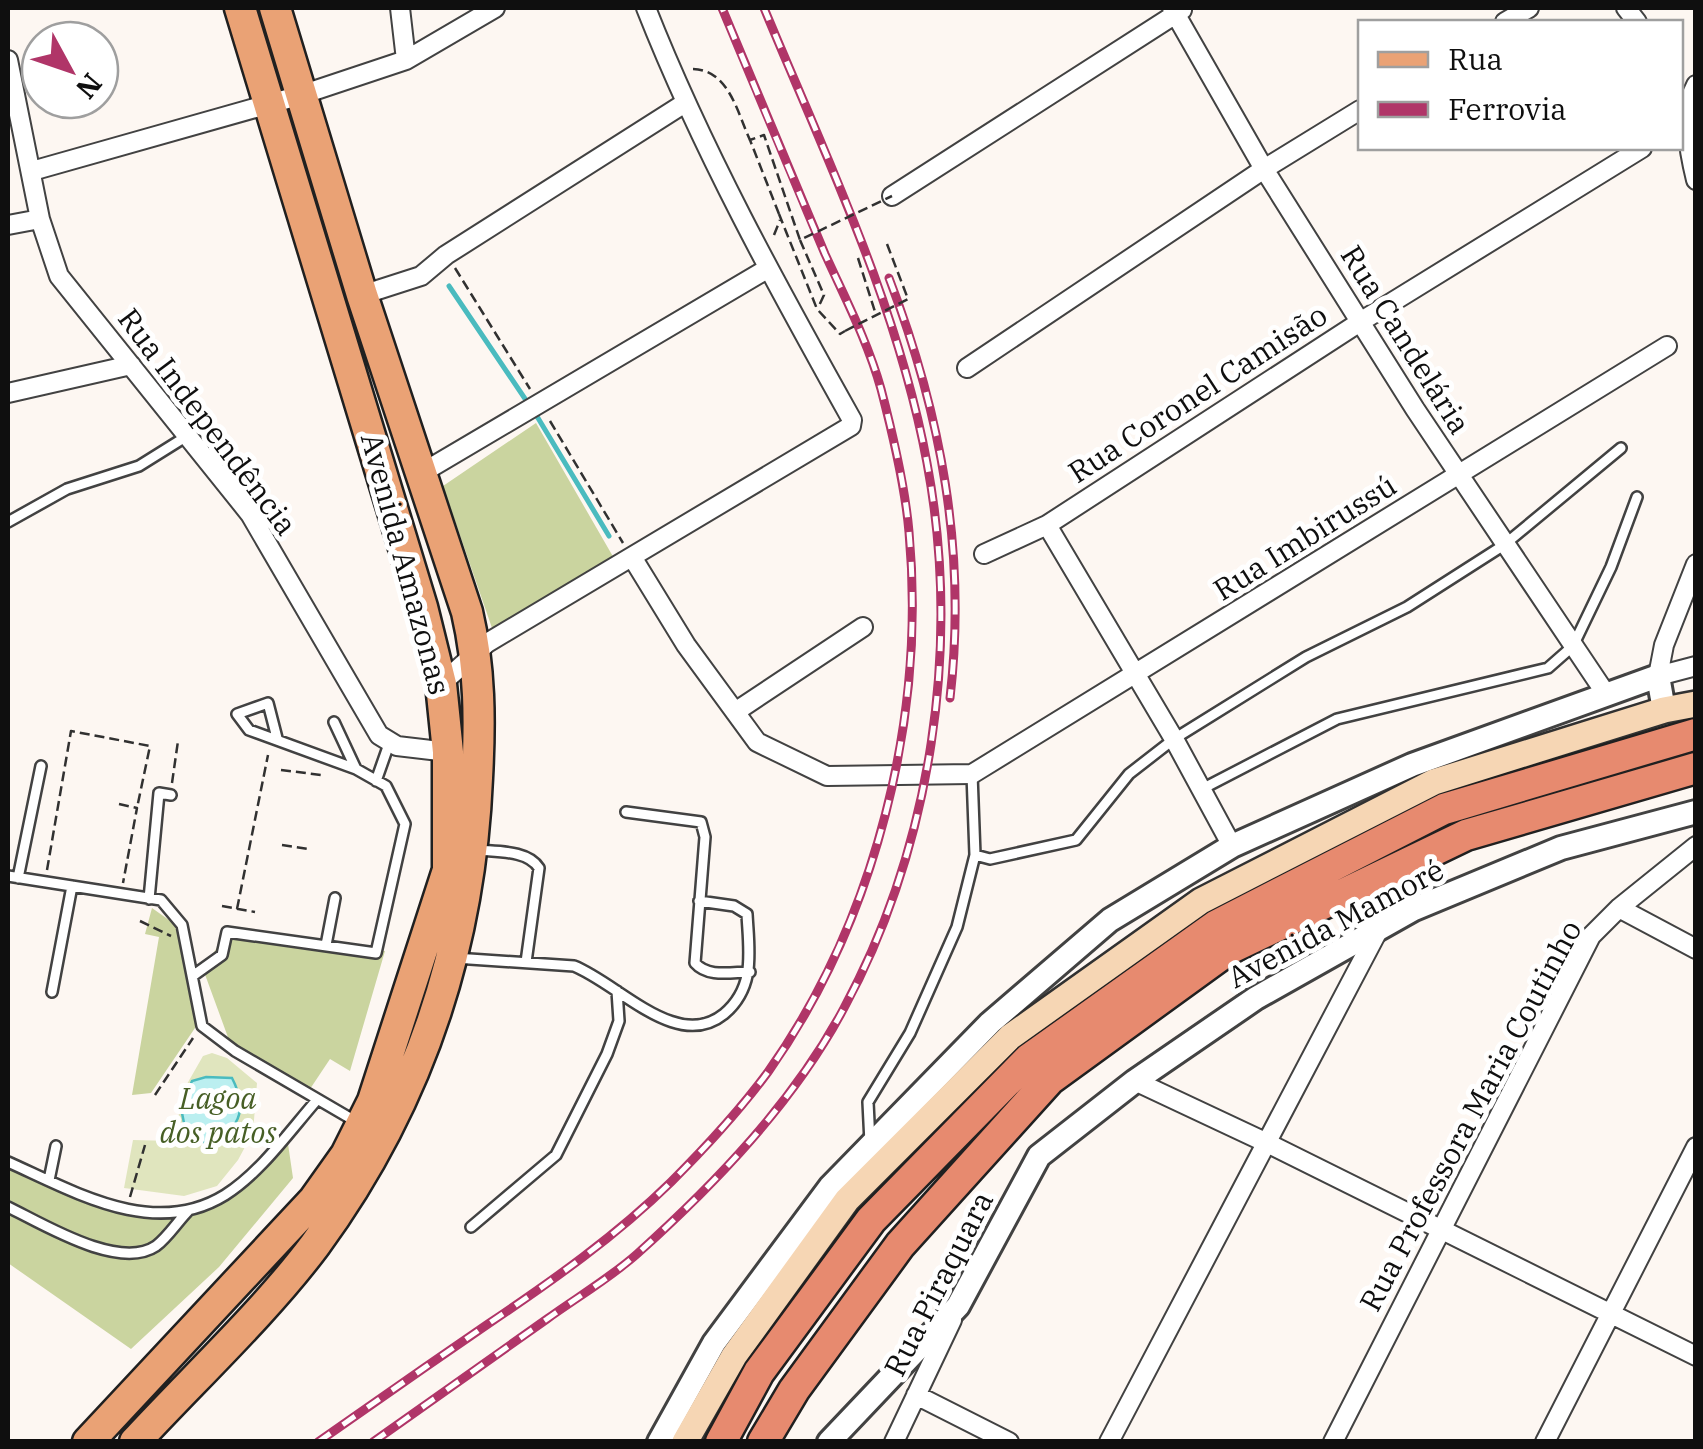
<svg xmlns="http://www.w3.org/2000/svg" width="1703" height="1449" font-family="'IBM Plex Serif',serif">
<rect width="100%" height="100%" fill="#fdf7f2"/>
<!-- green -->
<path fill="#e0e5be" d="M212,1053L227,1058L257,1083L253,1132L238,1160L217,1186L184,1196L124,1188L133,1140L174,1141L183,1091L203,1056Z"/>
<!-- forest -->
<path fill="#cad49f" d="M536,423L615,560L492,628L443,486Z
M152,908L176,925L184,948L197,1025L151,1093L132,1095L159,937L145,934Z
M227,932L385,951L350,1071L330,1059L308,1092L229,1040L203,969Z
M287,1137L293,1178L219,1267L131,1349L8,1263V1160L155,1219L197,1211L231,1196Z"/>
<!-- water -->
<path fill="#bbeff0" stroke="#4abbbf" stroke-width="2.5" d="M206,1077L232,1078C249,1111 239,1132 205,1143L186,1133L181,1108L192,1081Z"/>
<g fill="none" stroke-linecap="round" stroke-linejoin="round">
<!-- stream -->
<path stroke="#4abbbf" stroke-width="5" d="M449,286L538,418L609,536"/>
<!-- service casing -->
<g stroke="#424242" stroke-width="14">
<path id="service" d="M8,522L67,489L139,466L187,436
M277,738L268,703L237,714L249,730L356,769
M376,781L389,744
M1200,790L1337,719L1548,668L1573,646L1611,567L1637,497
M626,812L701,822L705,837L695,963C708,978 732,972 750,972
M477,850C497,852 528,850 539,868L526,962
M975,855L990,859L1076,840L1129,774L1174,739L1306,657L1407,607L1504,545L1621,448
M8,876L161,900L182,925L202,1026L235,1051L355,1121
M18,878L41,766
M149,899L159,793L171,795
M326,945L335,898
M455,958L574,966C619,984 677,1052 724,1014C756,987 749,952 747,914L734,906L699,901
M194,975L222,955L227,932L376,953L405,824L386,786L356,769L334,722
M52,992L72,886
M870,1143L868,1102L910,1033L957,927L975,855L972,774
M8,1162C75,1192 154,1239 225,1195C260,1173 289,1132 316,1101
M49,1180L56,1146
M8,1207C43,1224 119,1271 156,1246C168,1237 178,1221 188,1211
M471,1227L556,1155L607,1054L619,1021L617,991"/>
</g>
<!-- minor casing -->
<g stroke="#424242" stroke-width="22">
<path id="minor" d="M400,8L406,60
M1172,8L1264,169L1415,409L1606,694
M1626,8L1637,22
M1505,22L1529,8
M8,60L40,219L59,276L250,514L379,735L397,746L448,752
M1696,85C1681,112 1689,151 1696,180
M32,171L301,95L406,60L495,8
M892,196L1182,10
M8,225L40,219
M362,295L421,276L446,255L685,103
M967,368L1264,169L1360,110
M8,393L131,365
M420,474L767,269
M1047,525L1174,739L1232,846
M984,554L1047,525L1360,322L1642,148
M632,557L686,645L757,742L827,776L972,774L1667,346
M1696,564L1664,645L1658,676L1696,666
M441,684L487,643L851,426L852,420C777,286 702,150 646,8
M735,712L863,627
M1619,908L1696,949
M1135,1081L1267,1143L1696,1356
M916,1395L1009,1442
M894,1442L952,1320
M1109,1442L1380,927
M1333,1442L1591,936L1619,908L1696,846
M1545,1442L1696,1147"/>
</g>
<!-- tertiary casing -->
<g stroke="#424242" stroke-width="28">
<path id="tertiary" d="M659,1442L714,1343L830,1187L990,1023L1110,920L1232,846L1412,765L1658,676L1664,710
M829,1442L958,1306L1039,1156L1135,1081L1256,998L1414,909L1561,848L1696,812"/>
</g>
<!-- secondary casing -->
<g stroke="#313131" stroke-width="30">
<path id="secondary" d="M685,1442L734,1356L847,1200L1010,1037L1201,901L1434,782L1664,710L1696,704"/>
</g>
<!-- primary casing -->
<g stroke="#202020" stroke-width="35">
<path id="primary" d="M88,1442L314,1200L346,1155L373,1101L448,870V752L441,684L422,607L240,8
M135,1442C193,1379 264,1313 315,1245C417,1106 470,950 477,778C480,721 480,668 467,612L362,295L275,8"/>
</g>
<!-- trunk casing -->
<g stroke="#202020" stroke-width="35">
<path id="trunk" d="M721,1442L759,1372L871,1220L1029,1059L1217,925L1444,809L1696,734
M763,1442L794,1390L900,1245L1050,1079L1229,949L1466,835L1696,768"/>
</g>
<!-- path -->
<path stroke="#313131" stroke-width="2.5" stroke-dasharray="10 5" stroke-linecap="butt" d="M693,69C729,70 737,112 750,140
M779,214L817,309L840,334L845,331
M774,235L780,220
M800,240L824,295L818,308
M887,244L908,299
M858,258L876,315
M455,268L530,389
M550,421L623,543
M281,770L321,775
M172,783L178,741
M119,804L137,808L123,883
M282,845L308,849
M47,870L71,731L150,746L137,808
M222,906L255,912
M237,909L268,755
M140,921L171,936
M155,1095L193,1038
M130,1197L145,1145"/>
<!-- service -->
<use href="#service" stroke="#fff" stroke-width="9"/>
<!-- minor -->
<use href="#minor" stroke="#fff" stroke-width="18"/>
<!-- tertiary -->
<use href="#tertiary" stroke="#fff" stroke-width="22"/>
<!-- secondary -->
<use href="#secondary" stroke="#f6d6b4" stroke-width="25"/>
<!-- primary -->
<use href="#primary" stroke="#eaa275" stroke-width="30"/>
<!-- trunk -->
<use href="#trunk" stroke="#e78a6f" stroke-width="30"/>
<!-- rail casing -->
<g stroke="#b03568" stroke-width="9">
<path id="rail" d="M889,278C941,414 967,552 950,698
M318,1442C375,1402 431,1363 488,1324C552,1281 616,1236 671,1182C705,1148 740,1110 768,1072C876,919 926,718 909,532C905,485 893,435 881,389C868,342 845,298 825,254C790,172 756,90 722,8
M373,1442C431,1401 489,1360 547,1319C576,1298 610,1278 637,1254C715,1184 794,1102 844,1008C932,845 961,645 927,463C898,305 825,155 764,8"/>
</g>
<!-- rail -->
<use href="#rail" stroke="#fff" stroke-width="5" stroke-dasharray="15" stroke-linecap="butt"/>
<!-- path-bridge -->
<path stroke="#313131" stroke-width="2.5" stroke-dasharray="10 5" stroke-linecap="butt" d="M779,214L750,140L764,135L800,240L892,196
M845,331L908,299"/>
</g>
<g text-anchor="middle" stroke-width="10" stroke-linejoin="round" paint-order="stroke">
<!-- street labels -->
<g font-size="30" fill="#0f0f0f" stroke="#fff">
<text transform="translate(1405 340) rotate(58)" y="10">Rua Candelária</text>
<text transform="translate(1198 394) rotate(-33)" y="10">Rua Coronel Camisão</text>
<text transform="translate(207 422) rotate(53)" y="10">Rua Independência</text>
<text transform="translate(1305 538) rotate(-32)" y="10">Rua Imbirussú</text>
<text transform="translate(405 564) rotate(75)" y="10">Avenida Amazonas</text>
<text transform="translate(1336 924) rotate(-28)" y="10">Avenida Mamoré</text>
<text transform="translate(1471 1116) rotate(-62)" y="10">Rua Professora Maria Coutinho</text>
<text transform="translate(939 1284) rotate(-63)" y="10">Rua Piraquara</text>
</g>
<!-- park labels -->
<g font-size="30" font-style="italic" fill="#475f26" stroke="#fff">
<text x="218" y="1109">Lagoa<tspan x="218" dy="34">dos patos</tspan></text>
</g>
</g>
<!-- border -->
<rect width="1703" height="1449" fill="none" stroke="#0f0f0f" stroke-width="20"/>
<!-- legend -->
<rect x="1358" y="20" width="325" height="130" fill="#ffffff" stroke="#9f9f9f" stroke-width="2.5"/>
<rect x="1378" y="52" width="50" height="15" fill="#eaa275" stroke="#9f9f9f" stroke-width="2.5"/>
<text x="1448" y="70" font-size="30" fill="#0f0f0f">Rua</text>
<rect x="1378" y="102" width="50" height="15" fill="#b03568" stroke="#9f9f9f" stroke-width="2.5"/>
<text x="1448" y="120" font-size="30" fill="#0f0f0f">Ferrovia</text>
<!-- north arrow -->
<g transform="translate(70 70) rotate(130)"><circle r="48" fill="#ffffff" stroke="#9f9f9f" stroke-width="2.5"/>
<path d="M0-8L18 38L0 25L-18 38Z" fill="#b03568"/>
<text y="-15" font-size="28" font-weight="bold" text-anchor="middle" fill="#0f0f0f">N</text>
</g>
</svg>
